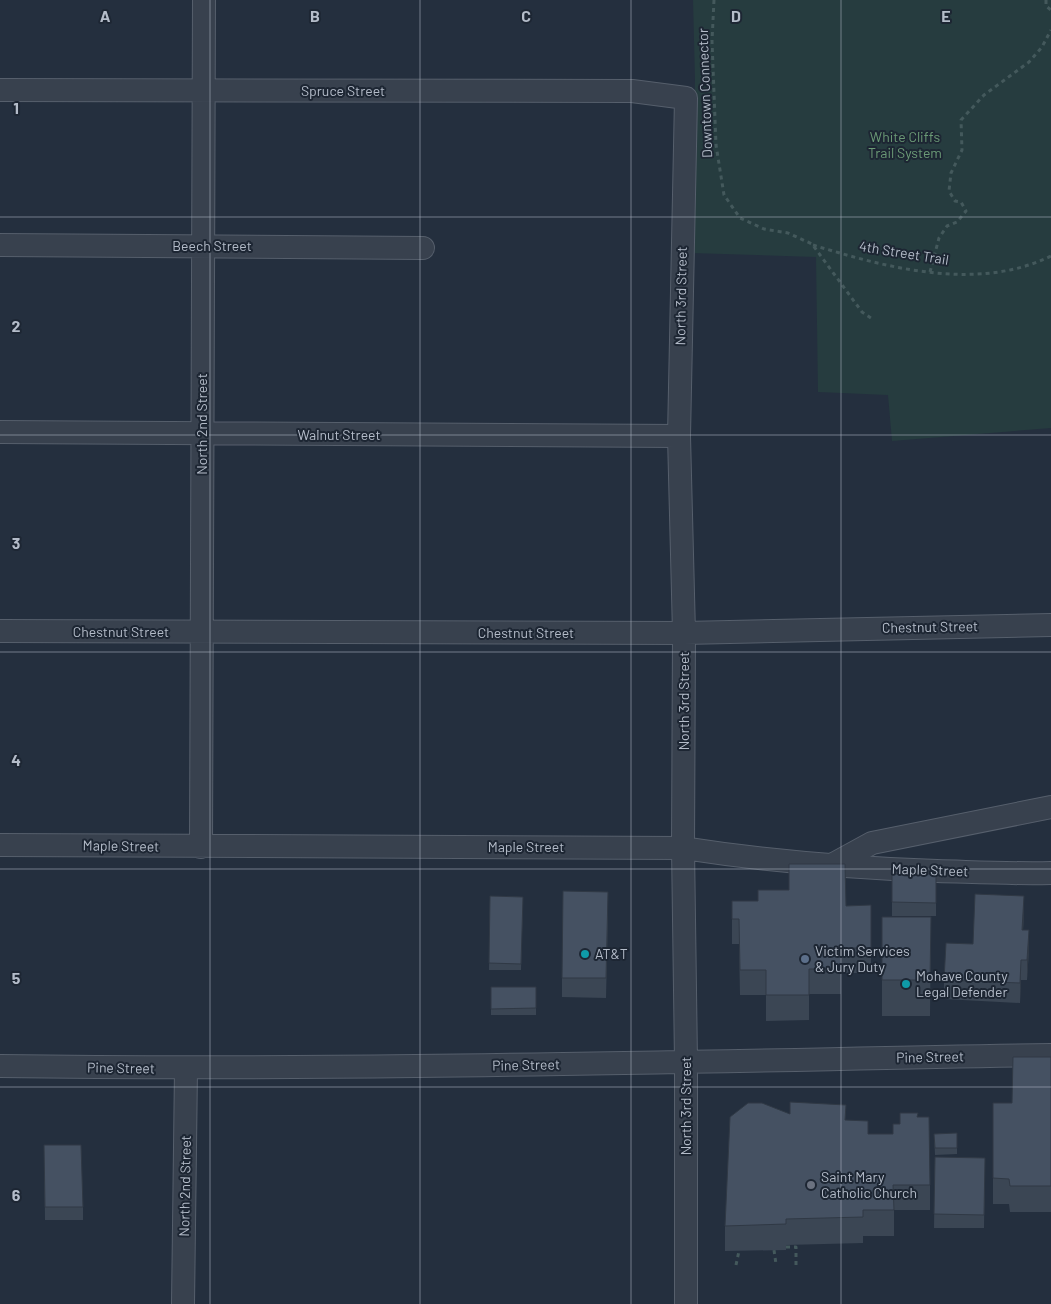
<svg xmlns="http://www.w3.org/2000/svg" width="1051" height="1304" font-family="Barlow,sans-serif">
<rect width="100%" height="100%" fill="#242f3e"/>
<!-- green -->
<path fill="#263c3f" d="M693,0H1051V428L892,441L888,395L818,392L816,257L691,253L695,80Z"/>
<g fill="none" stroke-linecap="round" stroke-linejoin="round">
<!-- minor casing -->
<g stroke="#565f6c" stroke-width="24">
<path id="minor" d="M0,90L632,91L686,98L679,436L684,633L683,848L686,1061V1304
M0,245L423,248
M0,432L679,436
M0,631L684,633L1051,625
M0,845L683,848C767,861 851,868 937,871C975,872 1013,874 1051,873
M201,847L204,0
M830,866L872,843L1051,807
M0,1066C350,1071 701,1061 1051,1055
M183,1304L186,1069"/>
</g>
<!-- path -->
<path stroke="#44595c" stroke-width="3" stroke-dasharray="4 4" stroke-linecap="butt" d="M714,0L712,41L716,145L724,195L740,218L764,229L788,233L812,244L862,312L871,318
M1046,0V6L1051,10
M813,245C887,268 978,292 1051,256
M930,272L939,238L947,226L957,222L966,211L961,202L955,201L949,191L951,173L962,150L961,120L984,95L1029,62L1042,47L1051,30
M786,1247H796V1265
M774,1250L776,1264
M736,1265L739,1251"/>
<!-- minor -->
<use href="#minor" stroke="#38414e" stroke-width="22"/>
</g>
<!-- wall -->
<path fill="#3b4654" d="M892,874H936V916H892Z
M490,896L523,897L521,970H489Z
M732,901H758L846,906L871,905V973H841V994H809V1020L766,1021V995H740L739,944H732Z
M608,911L606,998L562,997V978Z
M1024,915L1023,930L1029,950L1027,980H1021L1020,1003L944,999V980L973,944Z
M882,917H931L930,1016H882Z
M491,987H536V1015H491Z
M1051,1057V1212H1010L1009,1204H993V1103H1012Z
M790,1114L846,1120L868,1134H893L900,1124L918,1117L930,1185V1210H894V1236H863V1243L786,1245V1250L725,1251V1226Z
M957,1133V1154L935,1155L934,1134Z
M44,1145L83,1207V1220H45Z
M935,1157L985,1158L984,1228H934Z"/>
<!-- shaded-wall -->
<path fill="#303945" d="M1024,896V915L1022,950V930Z
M1029,930V950L1027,980V960Z
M1021,960V980L1020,1003V983Z"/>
<!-- building -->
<path fill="#455162" stroke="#303945" d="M789,864H845L846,906L871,905V948H841V969H809V995H766V970H740L739,919H732V901H758V890H789Z
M892,874H936V903L892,902Z
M563,891L608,892L606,978H562Z
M975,894L1024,896L1022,930H1029L1027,960H1021L1020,983L944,980L946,943L973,944Z
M490,896L523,897L521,964L489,963Z
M882,917H931L930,980H882Z
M491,987H536V1008L491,1009Z
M1013,1057H1051V1186H1010L1009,1179L993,1178V1103H1012Z
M790,1102L846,1105L845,1120L868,1121V1134H893V1124H900V1113H918L917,1117H929L930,1185H893L894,1210H863V1217L786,1219V1224L725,1226L730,1117L748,1103H762L790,1114Z
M957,1133V1148H935L934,1134Z
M44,1145H81L83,1207H45Z
M935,1157L985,1158L984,1215L934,1214Z"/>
<!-- grid -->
<path fill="none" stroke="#b4bcc9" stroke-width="1" stroke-opacity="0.55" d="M210,0V1304M420,0V1304M631,0V1304M841,0V1304M0,217H1051M0,435H1051M0,652H1051M0,869H1051M0,1087H1051"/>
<!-- markers -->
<g fill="#0f9aa8" stroke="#1d2633" stroke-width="2">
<circle cx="585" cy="954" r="5"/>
<circle cx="906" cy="984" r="5"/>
</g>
<circle fill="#5c6f8a" stroke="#1d2633" stroke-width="2" cx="805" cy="959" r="5"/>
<circle fill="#6b7280" stroke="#1d2633" stroke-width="2" cx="811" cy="1185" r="5"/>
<g text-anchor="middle" stroke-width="4" stroke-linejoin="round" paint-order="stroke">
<!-- street labels -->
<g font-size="14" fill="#b4bcc9" stroke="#1d2633">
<text x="343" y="96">Spruce Street</text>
<text transform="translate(705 93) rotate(-92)" y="5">Downtown Connector</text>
<text x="212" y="251">Beech Street</text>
<text transform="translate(904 253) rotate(9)" y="5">4th Street Trail</text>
<text transform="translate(681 296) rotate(-89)" y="5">North 3rd Street</text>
<text transform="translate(202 424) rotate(-90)" y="5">North 2nd Street</text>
<text x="339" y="440">Walnut Street</text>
<text transform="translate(930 627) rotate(-1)" y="5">Chestnut Street</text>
<text x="121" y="637">Chestnut Street</text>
<text x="526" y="638">Chestnut Street</text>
<text transform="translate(684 701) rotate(-90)" y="5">North 3rd Street</text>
<text transform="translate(121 846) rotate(1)" y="5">Maple Street</text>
<text x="526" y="852">Maple Street</text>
<text transform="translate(930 870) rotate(2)" y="5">Maple Street</text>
<text transform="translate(930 1057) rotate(-1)" y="5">Pine Street</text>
<text transform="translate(526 1065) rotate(-1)" y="5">Pine Street</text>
<text transform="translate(121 1068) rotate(1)" y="5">Pine Street</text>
<text transform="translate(686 1106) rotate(-90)" y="5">North 3rd Street</text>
<text transform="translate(185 1186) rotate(-89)" y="5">North 2nd Street</text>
</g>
<!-- park labels -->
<g font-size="14" fill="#6b9a76" stroke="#1d2633">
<text x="905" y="142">White Cliffs<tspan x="905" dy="16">Trail System</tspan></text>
</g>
<!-- poi labels -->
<g font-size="14" fill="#b4bcc9" stroke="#1d2633" text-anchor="start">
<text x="815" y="956">Victim Services<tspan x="815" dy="16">&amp; Jury Duty</tspan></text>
<text x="595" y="959">AT&amp;T</text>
<text x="916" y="981">Mohave County<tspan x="916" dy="16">Legal Defender</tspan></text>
<text x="821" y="1182">Saint Mary<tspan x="821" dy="16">Catholic Church</tspan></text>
</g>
</g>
<g font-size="16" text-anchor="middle" font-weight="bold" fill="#b4bcc9" stroke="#1d2633" stroke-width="4" stroke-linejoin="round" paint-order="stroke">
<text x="105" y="22">A</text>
<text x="315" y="22">B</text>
<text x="526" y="22">C</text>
<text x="736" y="22">D</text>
<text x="946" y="22">E</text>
<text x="16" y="114">1</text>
<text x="16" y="332">2</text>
<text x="16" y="549">3</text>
<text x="16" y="766">4</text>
<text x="16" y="984">5</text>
<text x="16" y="1201">6</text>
</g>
</svg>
